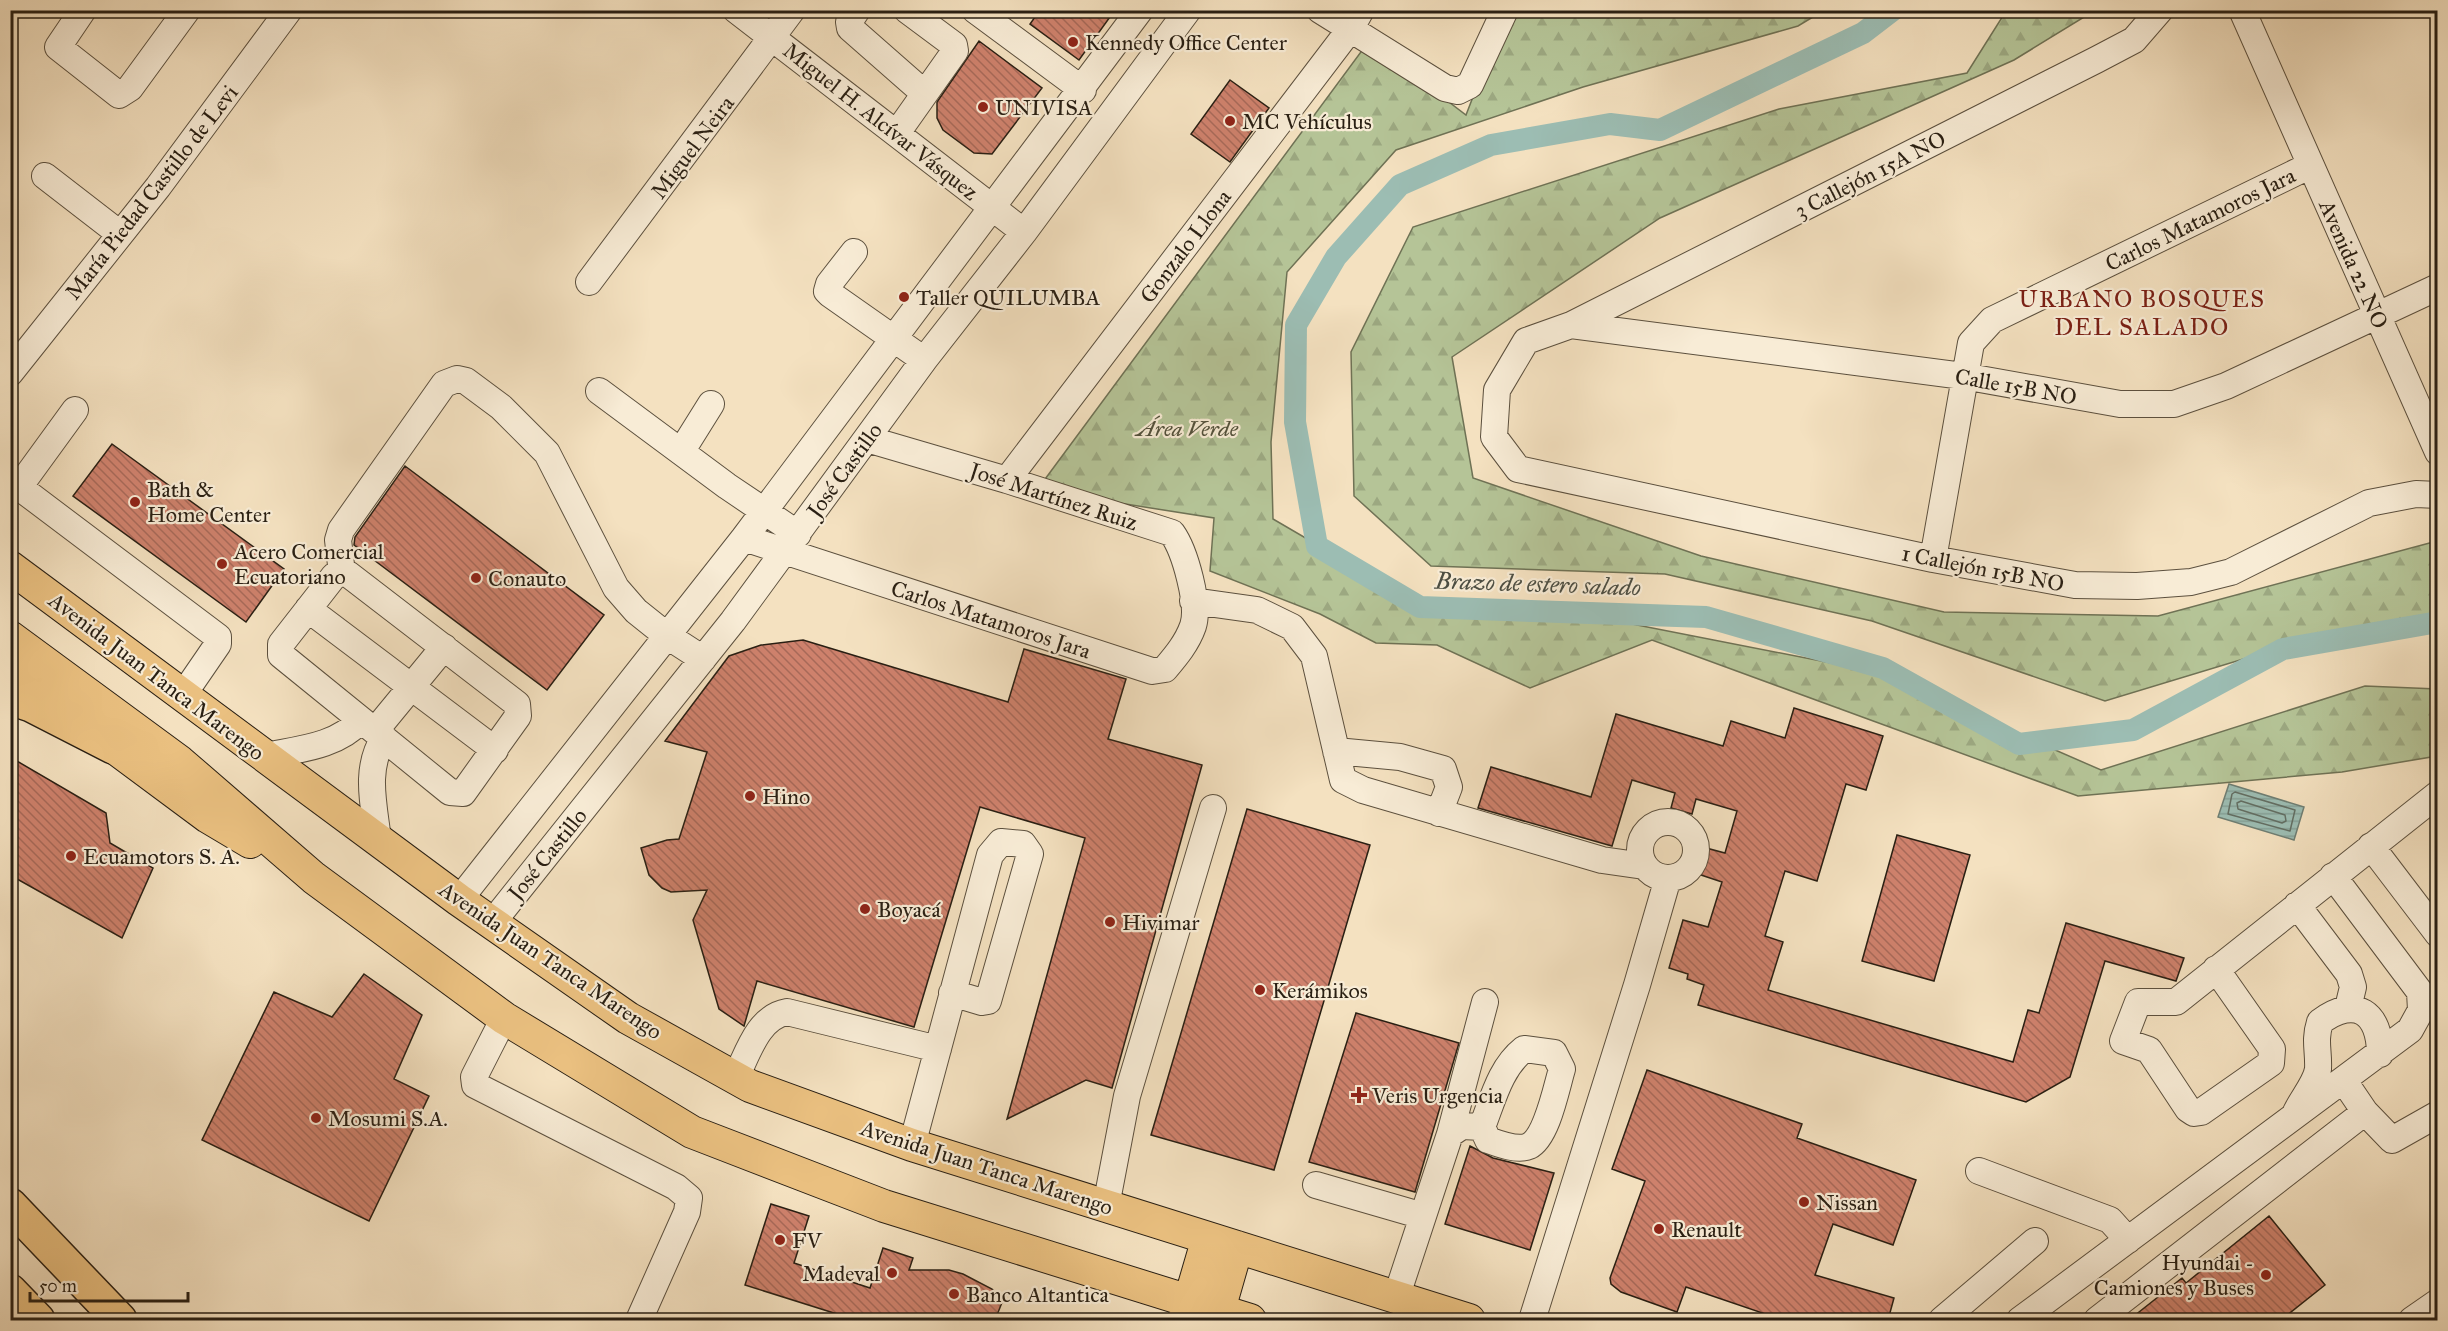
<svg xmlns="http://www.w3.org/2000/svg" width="2448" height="1331" font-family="'IM FELL Great Primer',serif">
<defs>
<pattern id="forest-firs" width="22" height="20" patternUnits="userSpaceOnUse" patternTransform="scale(1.5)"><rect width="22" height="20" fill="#b5c497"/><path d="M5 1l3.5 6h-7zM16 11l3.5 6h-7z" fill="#9ca881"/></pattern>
<pattern id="water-rules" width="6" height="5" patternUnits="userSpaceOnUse" patternTransform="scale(1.5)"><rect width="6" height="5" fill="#9cbdb3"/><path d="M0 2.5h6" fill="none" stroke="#86a299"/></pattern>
<pattern id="building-back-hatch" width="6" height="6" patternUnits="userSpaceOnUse" patternTransform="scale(1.5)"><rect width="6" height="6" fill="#ce816c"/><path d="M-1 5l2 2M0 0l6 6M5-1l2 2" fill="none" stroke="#a76958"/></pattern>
</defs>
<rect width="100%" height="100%" fill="#f4e1c0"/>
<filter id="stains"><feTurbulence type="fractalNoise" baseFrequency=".00333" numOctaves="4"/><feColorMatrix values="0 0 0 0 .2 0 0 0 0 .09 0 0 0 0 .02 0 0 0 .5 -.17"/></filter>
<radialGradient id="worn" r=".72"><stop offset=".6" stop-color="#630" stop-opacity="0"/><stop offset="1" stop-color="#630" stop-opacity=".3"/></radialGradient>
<!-- forest -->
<path fill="url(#forest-firs)" stroke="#6f7255" stroke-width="1.5" d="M1506,11H1823L1798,26L1583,87L1396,150L1287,272L1271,442L1273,519L1434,613L1581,614L1877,672L2101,770L2365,686L2437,689V756L2342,772L2078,796L1652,640L1530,688L1437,645L1376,643L1320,614L1210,571L1214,518L1037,490L1369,41L1466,115Z
M2006,11H2094L2014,60L1660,218L1452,357L1473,478L1701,556L1944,612L2158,616L2437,541V620L2283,647L2105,701L1872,621L1665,574L1431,566L1354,496L1351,352L1413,227L1779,109L1967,73Z"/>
<!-- water -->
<path fill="url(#water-rules)" stroke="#6e7e73" stroke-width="1.5" d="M2229,784L2304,807L2294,840L2218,817Z"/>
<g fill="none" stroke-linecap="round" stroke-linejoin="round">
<!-- shore -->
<path stroke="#626e63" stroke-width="1.5" d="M2235,792L2295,810L2290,831L2228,814L2232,794Z
M2241,801L2285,815L2286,821L2282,823L2238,809L2237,803Z"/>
<!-- canal -->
<path stroke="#9cbdb3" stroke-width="22" d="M1893,10L1863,33L1660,130L1610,124L1491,145L1400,185L1336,257L1296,325L1295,422L1317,546L1420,607L1706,617L1883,668L2019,744L2133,730L2283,649L2438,622"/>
</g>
<!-- building -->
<path fill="url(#building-back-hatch)" stroke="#291f13" stroke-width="1.5" d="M1040,10H1115L1079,60L1030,24Z
M979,41L1042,88L992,154L974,153L943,130L937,118V102Z
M1230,80L1269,108L1230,162L1191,134Z
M112,444L284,569L246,622L73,496Z
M405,466L604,615L547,690L354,545L355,537Z
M803,640L1008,702L1024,649L1126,679L1108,739L1202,765L1112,1088L1086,1080L1007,1119L1085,838L980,807L914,1027L757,981L744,1026L719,1009L693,920L707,890L671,892L662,888L649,875L641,848L667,840L679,839L707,752L665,741L729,656L761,645Z
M1794,708L1883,736L1866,790L1846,784L1817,881L1785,871L1765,936L1783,942L1768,990L2013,1062L2028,1010L2039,1013L2066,923L2184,958L2176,981L2105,961L2070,1077L2026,1102L1698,1005L1704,985L1687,979L1688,974L1669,968L1683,920L1708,927L1722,882L1698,874L1706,848L1725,853L1737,811L1696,799L1692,814L1671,808L1675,793L1632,780L1612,846L1478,808L1491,767L1591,797L1616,714L1723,746L1731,721L1785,738Z
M10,757L106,813L110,843L153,868L122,938L10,875Z
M1247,809L1370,845L1274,1170L1151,1135Z
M1897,835L1970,855L1934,981L1862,961Z
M364,974L422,1015L394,1079L429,1096L369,1221L202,1140L274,992L332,1017Z
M1356,1013L1459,1043L1415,1192L1309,1162Z
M1647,1070L1802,1124L1797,1138L1916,1180L1893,1245L1833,1224L1815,1275L1894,1298L1888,1320H1783L1686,1287L1677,1312L1621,1292L1611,1284L1610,1278L1645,1181L1612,1169Z
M1470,1146L1493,1158L1554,1173L1530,1250L1445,1224Z
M771,1204L809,1216L794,1263L870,1288L883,1248L913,1258L909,1270H949L963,1274L992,1289L1003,1300L995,1320H856L745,1285Z
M2269,1216L2325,1285L2281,1320H2129L2182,1278L2186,1283Z"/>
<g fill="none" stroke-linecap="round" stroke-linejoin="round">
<!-- minor casing -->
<g stroke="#5c503e" stroke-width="28">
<path id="minor" d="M83,10L58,47L119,95L130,88L187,10
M736,10L1024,232
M857,10L849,22L850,28L924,93
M975,10L1083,90
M1320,10L1445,88L1458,91L1470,85L1505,10
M2160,10L2134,40L2096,60L1571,325L1526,341L1497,390L1494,437L1518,469L1933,559L2075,585L2137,586L2191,582L2231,572L2369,503L2416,494L2438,495
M2242,10L2438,452
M897,133L955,51L954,45L907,10
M45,176L120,234
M854,252L829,284L827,291L830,294L924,360
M589,282L792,10
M1571,325L1963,376L2120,404H2174L2226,386L2438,287
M10,373L158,187L289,10
M599,391L727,486L798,534
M75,410L19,487L218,637V644L183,695
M681,452L711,404
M1007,480L1351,28L1361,10
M744,538L1152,671L1165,669C1176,656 1187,643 1193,626C1200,605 1185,551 1172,533L1007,480L867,439
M1933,559L1971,343L1992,320L2309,166
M342,573L348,574L517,704L518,716L463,793L450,792L281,655V644L334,576Z
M342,573L338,540L341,530L444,384L457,379L466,381L501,407L547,453L616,588L636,611L666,635L703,659
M1193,601L1257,610L1292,627L1314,656L1343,780L1363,790L1602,860L1644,866
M308,609L495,750
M375,731L444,647
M1336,751L1400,757L1443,769L1449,787L1439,813
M265,756C299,749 336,747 361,720
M1640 850a28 28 0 1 1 56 0a28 28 0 1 1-56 0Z
M378,840C374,805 364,769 384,738
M2371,846L2438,934
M459,900L744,538L1140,10
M2297,905L2349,974L2353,987L2348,1008
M492,923L733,621L924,360L1024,232L1188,10
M2216,969L2272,1049L2271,1063L2201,1112L2194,1113L2188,1109L2149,1050L2123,1041L2138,1002H2176L2438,794
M504,1018L474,1077L475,1085L676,1187L689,1198L687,1212L639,1320
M736,1077C748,1053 758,1017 787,1012L938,1049
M2344,1081L2365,1112L2392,1140L2438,1114
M2296,1112C2302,1099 2316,1083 2318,1069C2319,1051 2314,1041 2320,1022C2356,995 2380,1013 2380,1054
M1450,1134L1485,1002
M912,1145L990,855L1001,842L1023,844L1030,854L988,1001L982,1002L952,993
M1979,1171L2110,1220L2128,1240
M1316,1185L1423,1216
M1106,1206L1127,1096L1213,808
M1396,1298L1450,1134L1462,1126L1482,1127L1488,1140C1499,1144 1518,1151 1529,1146C1547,1137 1556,1089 1562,1069L1554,1053L1524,1049C1500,1068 1493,1099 1482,1127
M1532,1320L1637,985L1668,878
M1942,1320L2035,1241
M2020,1320L2410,1030L2421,1010L2420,992L2333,876
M2097,1320L2365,1112
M2412,1320L2438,1302"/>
</g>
<!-- major casing -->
<g stroke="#291f13" stroke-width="34">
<path id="major" d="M10,567L459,900L628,1018L750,1086L912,1145L1469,1320
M10,637L180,762L314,878L504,1018L692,1132L884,1206L1250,1320
M10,670L208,817L250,842
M1184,1320L1208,1238
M1216,1320L1237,1247"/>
</g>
<!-- highway casing -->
<g stroke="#291f13" stroke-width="36">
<path id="highway" d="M10,698L31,705L113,747
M10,1205L120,1320
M10,1291L38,1320"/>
</g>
<!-- minor -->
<use href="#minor" stroke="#f8ecd6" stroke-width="26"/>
<!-- major -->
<use href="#major" stroke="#eac080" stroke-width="32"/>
<!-- highway -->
<use href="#highway" stroke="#eac080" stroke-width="33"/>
</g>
<!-- markers -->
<g fill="#8f2418" stroke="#f8ecd6" stroke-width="2">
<circle cx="1073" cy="42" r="6"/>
<circle cx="983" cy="107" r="6"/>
<circle cx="1230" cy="121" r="6"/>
<circle cx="904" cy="297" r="6"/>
<circle cx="135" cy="502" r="6"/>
<circle cx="222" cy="564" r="6"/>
<circle cx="476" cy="578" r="6"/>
<circle cx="750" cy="796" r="6"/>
<circle cx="71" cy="856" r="6"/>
<circle cx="865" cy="909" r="6"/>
<circle cx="1110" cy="922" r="6"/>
<circle cx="1260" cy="990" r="6"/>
<path d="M1356 1086h6v6h6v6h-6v6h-6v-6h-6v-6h6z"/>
<circle cx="316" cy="1118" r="6"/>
<circle cx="1804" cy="1202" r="6"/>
<circle cx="1659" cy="1229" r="6"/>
<circle cx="780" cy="1240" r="6"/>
<circle cx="892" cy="1273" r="6"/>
<circle cx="2266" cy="1275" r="6"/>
<circle cx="954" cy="1294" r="6"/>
</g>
<g text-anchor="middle" stroke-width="4.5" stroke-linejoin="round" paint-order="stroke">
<!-- poi labels -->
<g font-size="22" fill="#291f13" stroke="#f8ecd6" text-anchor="start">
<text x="1085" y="50">Kennedy Office Center</text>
<text x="995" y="115">UNIVISA</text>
<text x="1242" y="129">MC Vehículus</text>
<text x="916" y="305">Taller QUILUMBA</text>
<text x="147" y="497">Bath &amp;<tspan x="147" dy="25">Home Center</tspan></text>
<text x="234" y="559">Acero Comercial<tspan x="234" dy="25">Ecuatoriano</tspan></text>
<text x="488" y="586">Conauto</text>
<text x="762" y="804">Hino</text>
<text x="83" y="864">Ecuamotors S. A.</text>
<text x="877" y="917">Boyacá</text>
<text x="1122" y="930">Hivimar</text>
<text x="1272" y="998">Kerámikos</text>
<text x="1372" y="1103">Veris Urgencia</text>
<text x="328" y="1126">Mosumi S.A.</text>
<text x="1816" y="1210">Nissan</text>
<text x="1671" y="1237">Renault</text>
<text x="792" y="1248">FV</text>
<text x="2254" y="1270" text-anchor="end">Hyundai -<tspan x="2254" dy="25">Camiones y Buses</tspan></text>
<text x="880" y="1281" text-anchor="end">Madeval</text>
<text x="966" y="1302">Banco Altantica</text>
</g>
<!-- street labels -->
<g font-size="22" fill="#291f13" stroke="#f8ecd6">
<text transform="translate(881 121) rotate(38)" y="8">Miguel H. Alcívar Vásquez</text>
<text transform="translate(692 147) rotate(-53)" y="8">Miguel Neira</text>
<text transform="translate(1870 174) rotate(-27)" y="8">3 Callejón 15A NO</text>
<text transform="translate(151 192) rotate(-52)" y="8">María Piedad Castillo de Levi</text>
<text transform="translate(2200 219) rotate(-26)" y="8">Carlos Matamoros Jara</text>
<text transform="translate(1185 246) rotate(-53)" y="8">Gonzalo Llona</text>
<text transform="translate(2354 264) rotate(66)" y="8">Avenida 22 NO</text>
<text transform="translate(2016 386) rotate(10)" y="8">Calle 15B NO</text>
<text transform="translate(844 470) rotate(-54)" y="8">José Castillo</text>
<text transform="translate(1054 496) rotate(18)" y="8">José Martínez Ruiz</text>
<text transform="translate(1983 568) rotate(11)" y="8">1 Callejón 15B NO</text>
<text transform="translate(991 619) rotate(18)" y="8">Carlos Matamoros Jara</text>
<text transform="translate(157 676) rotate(37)" y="8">Avenida Juan Tanca Marengo</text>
<text transform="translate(547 854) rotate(-51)" y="8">José Castillo</text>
<text transform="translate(551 960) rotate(34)" y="8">Avenida Juan Tanca Marengo</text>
<text transform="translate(987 1167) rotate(18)" y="8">Avenida Juan Tanca Marengo</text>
</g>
<!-- park labels -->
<g font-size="22" font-style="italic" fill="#53513b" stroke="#f8ecd6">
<text x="1187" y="436">Área Verde</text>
</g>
<!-- neighbourhood labels -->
<g font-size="24" letter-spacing="1.5" fill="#7a1f14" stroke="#f8ecd6">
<text x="2142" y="307">URBANO BOSQUES<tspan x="2142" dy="28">DEL SALADO</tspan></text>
</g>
<!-- water labels -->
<g font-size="24" font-style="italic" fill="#4c4e43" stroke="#f8ecd6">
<text transform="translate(1538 584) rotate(2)" y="8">Brazo de estero salado</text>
</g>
</g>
<!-- margin -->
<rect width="2448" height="1331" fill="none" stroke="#f4e1c0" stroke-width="36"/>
<rect x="12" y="12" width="2424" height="1307" fill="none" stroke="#291f13" stroke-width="3"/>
<rect x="18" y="18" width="2412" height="1295" fill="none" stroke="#291f13" stroke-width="1.5"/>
<!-- scale -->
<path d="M30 1292v9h158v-9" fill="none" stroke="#291f13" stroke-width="3"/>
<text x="39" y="1292" font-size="18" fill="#291f13" stroke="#f8ecd6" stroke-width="4.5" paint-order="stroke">50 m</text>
<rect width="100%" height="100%" filter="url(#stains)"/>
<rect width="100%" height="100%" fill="url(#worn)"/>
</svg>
